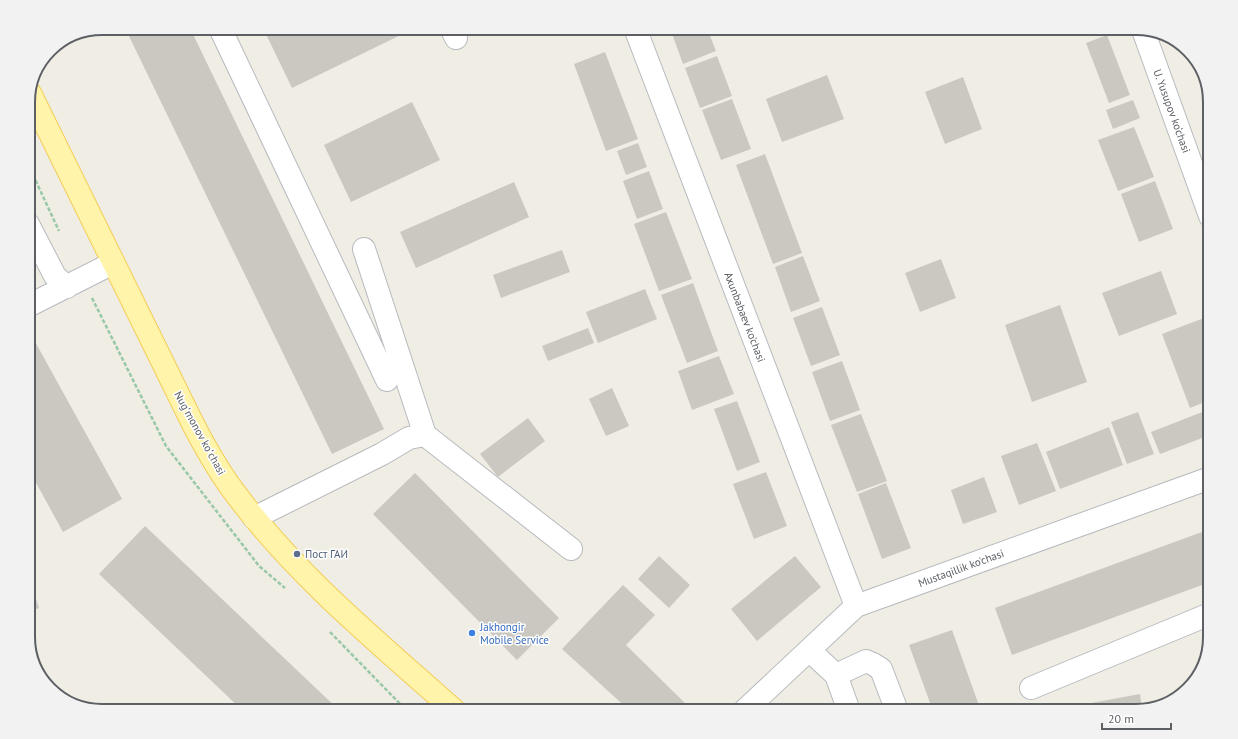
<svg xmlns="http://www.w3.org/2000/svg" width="1238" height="739" font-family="'PT Sans',sans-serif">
<rect width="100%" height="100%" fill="#efede4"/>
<!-- building -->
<path fill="#cac8c1" d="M125,28H190L384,429L332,454Z
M263,28H415L292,88Z
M670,28H707L716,51L683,64Z
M1062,28H1083L1064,35Z
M1107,35L1130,95L1109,103L1086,43Z
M605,52L638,139L606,151L574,64Z
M717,56L732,96L700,108L685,68Z
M827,75L844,119L782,142L766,99Z
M963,77L982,129L945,144L925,92Z
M732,99L751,149L721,160L702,110Z
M1133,100L1140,118L1113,129L1106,110Z
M412,102L440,160L351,202L324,145Z
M1134,127L1154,177L1118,191L1098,140Z
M638,143L647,167L626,175L617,151Z
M765,154L802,253L773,264L736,165Z
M649,171L663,209L637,219L623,181Z
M1155,181L1173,229L1139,242L1121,194Z
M514,182L529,217L416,268L400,232Z
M666,212L692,279L659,291L634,224Z
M562,250L570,272L501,298L493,275Z
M803,256L820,301L791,312L775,267Z
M941,259L956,298L920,312L905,273Z
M1161,271L1177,314L1119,336L1102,293Z
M693,283L718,351L687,363L661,295Z
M645,289L657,319L598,343L586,312Z
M1060,305L1087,382L1032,402L1005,325Z
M822,307L840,355L811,366L793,318Z
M1204,318L1210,335V400L1190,408L1162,334Z
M588,328L594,343L548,361L542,346Z
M28,329L122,499L63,532L28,468Z
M719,356L734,394L692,410L678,371Z
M842,361L860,410L830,421L812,372Z
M612,388L629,426L606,436L589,399Z
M737,401L760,462L737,471L714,409Z
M1210,409V435L1160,454L1151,432Z
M1138,412L1154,454L1127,464L1111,422Z
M861,414L887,481L857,492L831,425Z
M528,418L545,441L498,477L480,454Z
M1109,427L1123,465L1060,489L1046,452Z
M1037,443L1056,491L1019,505L1001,456Z
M766,472L787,526L754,539L733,484Z
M415,473L559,618L517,660L373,514Z
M984,477L997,512L963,524L951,490Z
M886,483L911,548L882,559L858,494Z
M145,526L340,711H243L99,574Z
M1210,529V582L1012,655L995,608Z
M659,556L690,585L669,608L638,579Z
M795,556L821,587L757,641L731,609Z
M28,576L39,608L28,612Z
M623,585L655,615L626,645L692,710L691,711H630L562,649Z
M952,630L981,711H933L909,645Z
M1140,694L1142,709L1136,711H1048Z"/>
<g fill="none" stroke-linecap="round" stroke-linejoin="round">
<!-- minor casing -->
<g stroke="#b7babe" stroke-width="24">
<path id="minor" d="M220,28L387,380
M451,28L456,38
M635,28L856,606
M1143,30L1210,216
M28,224L55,276L67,287
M364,249L425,435
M28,306L113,263
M254,518L382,454L409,438L425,435L571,549
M809,650L836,675L849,711
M836,675L866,661L873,664L881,669L897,711
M1031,688L1210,614
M744,711L856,606L1210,478"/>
</g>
<!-- major casing -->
<g stroke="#f4cd58" stroke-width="24">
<path id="major" d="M30,93L193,424C206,449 220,474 238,497C299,578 379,643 455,711"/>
</g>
<!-- path -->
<path stroke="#99c8a8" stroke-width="2.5" stroke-dasharray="4 2" stroke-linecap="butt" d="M28,164L59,231
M92,298L166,446L259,566L285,588
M330,632L407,711"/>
<!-- minor -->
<use href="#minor" stroke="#fff" stroke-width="22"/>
<!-- major -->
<use href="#major" stroke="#fff4a9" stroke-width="22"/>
</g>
<!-- markers -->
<circle fill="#5c6f8a" stroke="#fff" stroke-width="1.5" cx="297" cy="554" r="4"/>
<circle fill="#3f7fe0" stroke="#fff" stroke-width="1.5" cx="472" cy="633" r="4"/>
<g text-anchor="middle" stroke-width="3" stroke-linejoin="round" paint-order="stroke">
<!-- street labels -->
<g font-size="11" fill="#5c6065" stroke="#fff">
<text transform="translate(1172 111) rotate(70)" y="4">U. Yusupov ko‘chasi</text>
<text transform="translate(745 317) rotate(69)" y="4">Axunbabaev ko'chasi</text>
<text transform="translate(200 433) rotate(61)" y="4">Nugʻmonov koʻchasi</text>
<text transform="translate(961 568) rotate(-20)" y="4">Mustaqillik ko'chasi</text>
</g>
<!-- service labels -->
<g font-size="11" fill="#4e5e75" stroke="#fff" text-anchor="start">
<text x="305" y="558">Пост ГАИ</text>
</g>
<!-- shop labels -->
<g font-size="11" fill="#366cbe" stroke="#fff" text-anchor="start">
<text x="480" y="631">Jakhongir<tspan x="480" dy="13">Mobile Service</tspan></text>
</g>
</g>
<!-- crop -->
<path d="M0 0H1238V739H0ZM102 35H1136A67 67 0 0 1 1203 102V637A67 67 0 0 1 1136 704H102A67 67 0 0 1 35 637V102A67 67 0 0 1 102 35Z" fill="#f2f2f3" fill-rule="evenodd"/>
<path fill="none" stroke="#5c6065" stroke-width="2" d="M102 35H1136A67 67 0 0 1 1203 102V637A67 67 0 0 1 1136 704H102A67 67 0 0 1 35 637V102A67 67 0 0 1 102 35Z"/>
<!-- scale -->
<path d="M1102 723v6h69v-6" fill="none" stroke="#5c6065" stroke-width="2"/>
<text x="1108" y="723" font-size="12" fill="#5c6065" stroke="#ffffff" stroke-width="3" paint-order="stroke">20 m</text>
</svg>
